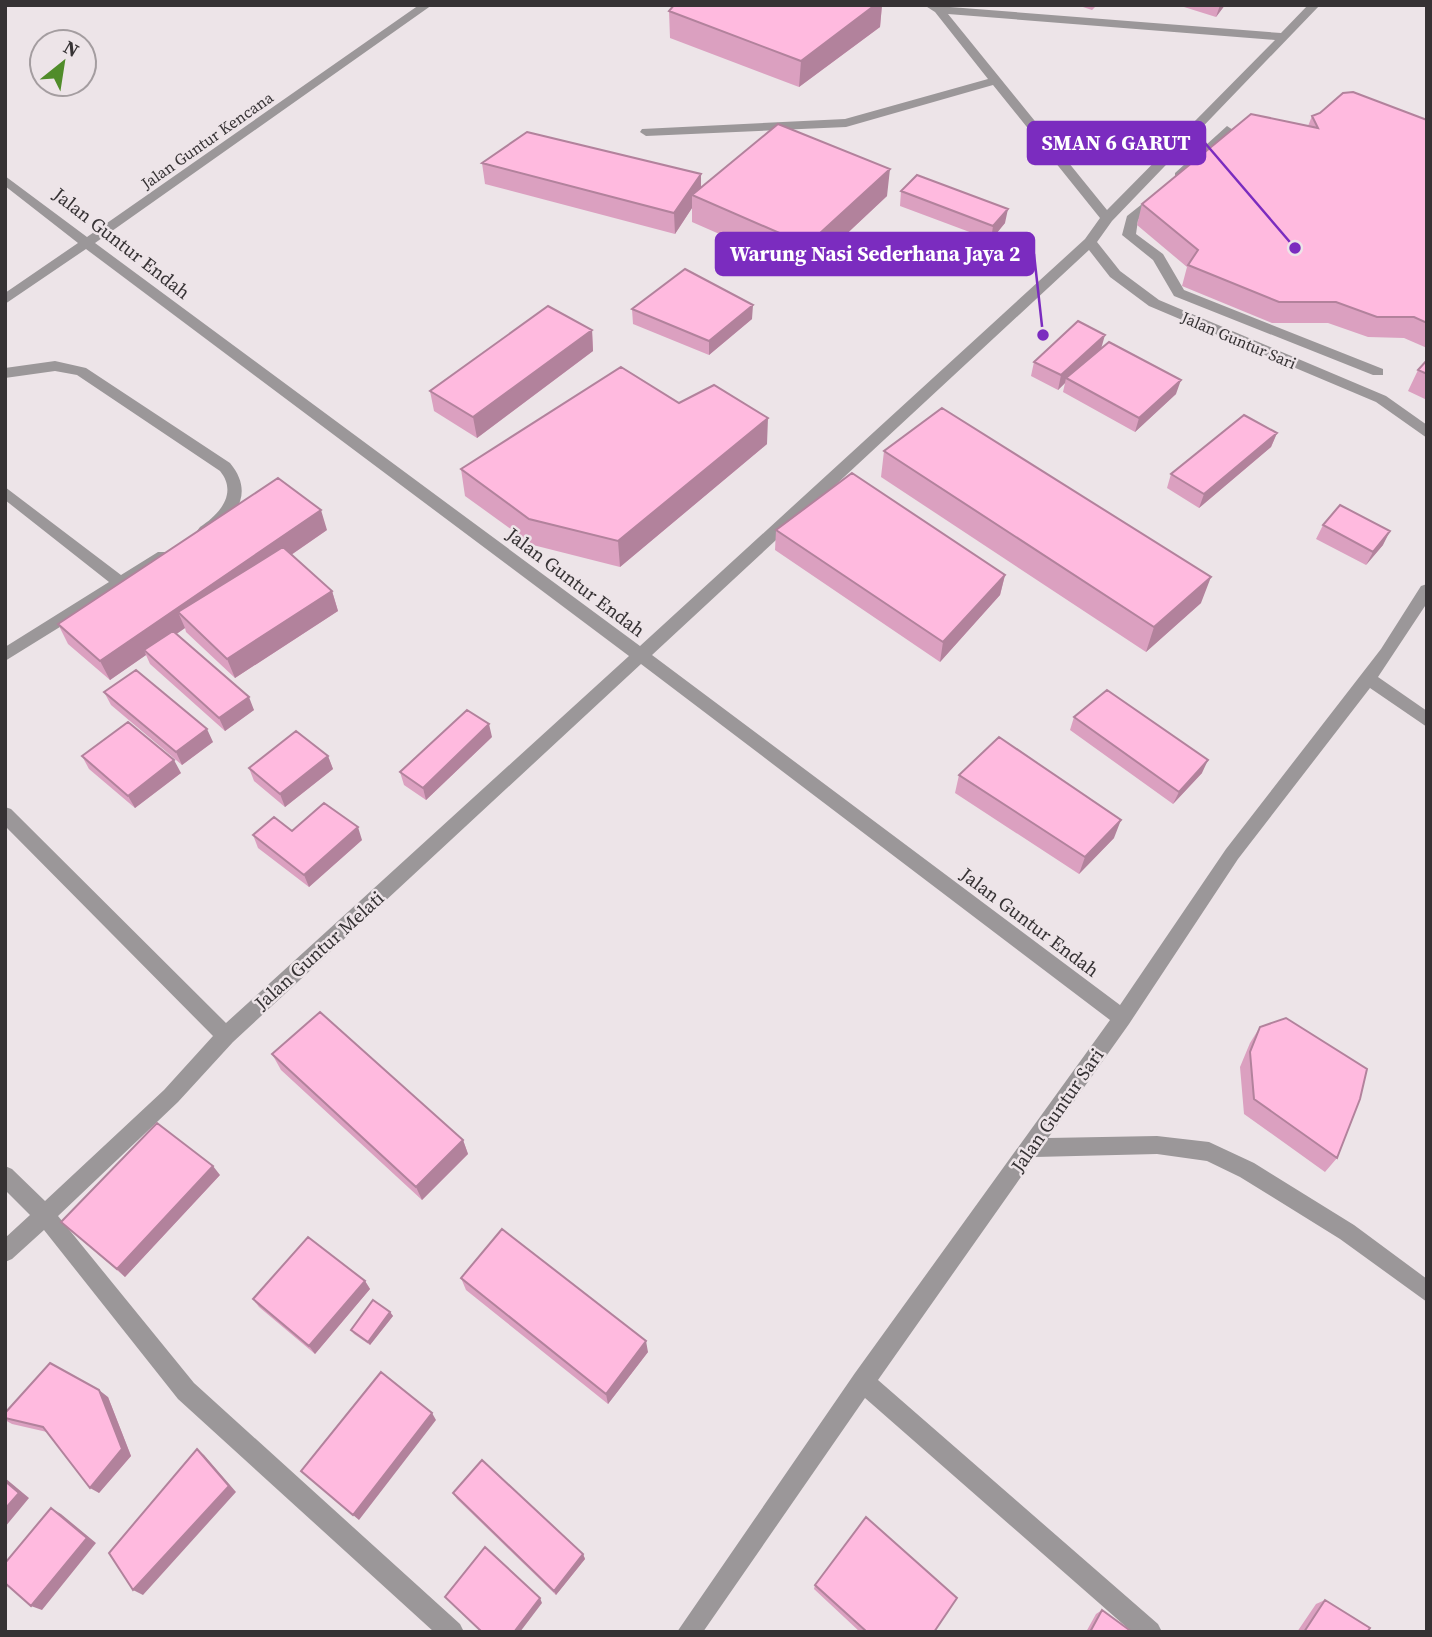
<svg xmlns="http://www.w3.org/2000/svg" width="1432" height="1637" font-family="'Source Serif 4',serif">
<rect width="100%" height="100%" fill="#ede4e8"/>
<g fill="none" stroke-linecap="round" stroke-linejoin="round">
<!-- minor -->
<path fill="#9b9799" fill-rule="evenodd" d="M419,5H432L95,243L640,646L1085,239L1100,218L993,85L846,127L646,136L640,132L642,129L845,119L988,79L935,12L924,5L1281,33L1308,5H1320L1112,221L1097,242L1120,271L1159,300L1386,396L1427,425V438L1376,402L1149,306L1110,277L1089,250L652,655L1120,1005L1226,849L1381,649L1421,586L1427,584V603L1378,677L1427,711V727L1370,688L1238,859L1129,1024L1048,1138L1157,1136L1209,1142L1254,1163L1354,1225L1427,1279V1302L1340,1239L1240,1177L1207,1161L1157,1154L1035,1157L878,1380L1158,1624L1162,1632H1132L865,1398L703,1632H677L855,1373L1110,1020L641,664L233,1042L178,1102L58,1216L194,1383L460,1624L464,1632H434L178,1399L44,1230L12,1259L5,1262V1238L30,1215L5,1190V1166L12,1169L45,1201L164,1090L213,1036L5,826V807L11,809L226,1023L629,656L86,249L5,304V293L78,243L5,186V176L87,237ZM948,14L1275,40L1107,210Z
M1227,126L1233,130L1231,133L1183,179H1175V173Z
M1156,193L1162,197L1138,220L1136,234L1163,254L1184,290L1383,369V375H1373L1174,296L1153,260L1122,235L1127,216Z
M55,361L86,368L230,463C254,492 238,516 210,535H200L197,531L200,527C220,514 238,493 220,471L77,375L55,371L5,378V368Z
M5,487L121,575L158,552H168L171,556L168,560L5,661V647L109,582L5,500Z"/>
</g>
<!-- wall -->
<path fill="#dba0c0" d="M674,5H882L880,27L799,87L670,38L669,11Z
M1077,5H1097L1092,10Z
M1184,5H1225L1216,17L1184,7Z
M1312,116L1427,120V348L1404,338L1368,337L1328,323H1272L1182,286L1187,267L1137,225L1142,204L1308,126Z
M482,163L701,174V188L887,196L806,272L692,222V208L675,234L485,184Z
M901,191L1005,223L991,240L900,206Z
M632,309L752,319L709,355L633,324Z
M592,330L593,351L477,438L434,411L430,391Z
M1101,349L1176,394L1135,432L1063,392L1065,383L1058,390L1031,376L1034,362Z
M1427,360V400L1408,391L1418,370Z
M679,403L767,444L620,567L533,545L465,496L461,469Z
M1277,433L1271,447L1199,508L1167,488L1171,474Z
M884,451L1201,603L1146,652L881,477Z
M1323,525L1383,545L1366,565L1316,539Z
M327,530L291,555L332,591L338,611L235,678L186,632L185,628L176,634L254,710L225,731L150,664L146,655L110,680L68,644L58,624Z
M776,530L1005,575L1000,595L940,662L775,550Z
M104,692L213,742L182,765L111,705Z
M1074,717L1202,773L1173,804L1070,730Z
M492,737L426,800L404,785L400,772Z
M82,756L181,773L135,808L89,769Z
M328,756L333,769L285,807L254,781L249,768Z
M959,775L1114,838L1079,874L955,793Z
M292,831L362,840L309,887L258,848L253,835Z
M1260,1027L1337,1158L1325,1172L1244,1114L1240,1067L1250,1043Z
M272,1054L463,1140L468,1154L422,1200L281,1070Z
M220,1175L125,1277L61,1222Z
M461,1278L648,1352L608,1404L466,1290Z
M365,1281L370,1289L315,1354L259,1307L253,1299Z
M390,1312L393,1316L370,1345L354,1334L351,1330Z
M108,1397L131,1456L99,1493L47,1432L12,1424L5,1420V1413Z
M453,1493L583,1554L585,1559L556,1595L457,1499Z
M815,1585L934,1632H860L814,1589Z
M1325,1600L1367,1632H1297L1316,1604Z
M1102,1610L1132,1632H1086L1096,1614Z"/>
<!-- shaded-wall -->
<path fill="#b2829c" d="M875,5H882L880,27L799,87L801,61Z
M1220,5H1225L1216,17Z
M890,169L887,196L806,272L807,245Z
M701,174V195H692V208L675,234L674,213Z
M1008,209L1005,223L991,240L993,226Z
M753,305L752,319L709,355V341Z
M592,330L593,351L477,438L473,417Z
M1105,335L1101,349L1066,378L1065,383L1058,390L1061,375Z
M1181,380L1176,394L1135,432L1139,418Z
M768,418L767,444L620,567L618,541Z
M1277,433L1271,447L1199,508L1204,494Z
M321,510L327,530L191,624L178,612L185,628L148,654L144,650L146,655L110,680L100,661Z
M1390,531L1383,545L1366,565L1373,552Z
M1005,575L1000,595L940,662L943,642Z
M1211,577L1201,603L1146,652L1154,627Z
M332,591L338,611L235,678L227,659Z
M249,697L254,710L225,731L219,718Z
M489,724L492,737L426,800L423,788Z
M207,729L213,742L182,765L176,752Z
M328,756L333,769L285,807L280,794Z
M174,760L181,773L135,808L128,796Z
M1208,760L1202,773L1173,804L1179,792Z
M1121,820L1114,838L1079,874L1085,857Z
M358,827L362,840L309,887L304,875Z
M463,1140L468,1154L422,1200L416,1187Z
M213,1166L220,1175L125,1277L117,1269Z
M365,1281L370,1289L315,1354L309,1346Z
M390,1312L393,1316L370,1345L368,1342Z
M646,1341L648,1352L608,1404L606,1394Z
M99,1390L108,1397L131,1456L99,1493L90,1488Z
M432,1413L436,1420L359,1520L353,1515Z
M197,1449L204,1455L236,1492L143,1595L133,1590Z
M5,1478L29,1498L5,1527Z
M51,1508L61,1514L96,1543L42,1610L31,1606Z
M583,1554L585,1559L556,1595L554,1591Z
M540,1598L542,1603L520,1632H514Z"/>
<!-- building -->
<path fill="#ffbadf" stroke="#b2829c" stroke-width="2" d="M674,5H875L801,61L669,11Z
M1353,92L1427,120V323L1414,317H1377L1336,302H1279L1188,265L1198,250L1142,204L1251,114L1318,128L1312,116L1320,113L1343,93Z
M778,124L890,169L807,245L692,195Z
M527,132L701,174L674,213L482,163Z
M917,175L1008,209L993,226L901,191Z
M685,269L753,305L709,341L632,309Z
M548,306L592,330L473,417L430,391Z
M1078,321L1105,335L1061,375L1034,362Z
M1109,342L1181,380L1139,418L1066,378Z
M1427,360V374L1418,370Z
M621,367L679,403L714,385L768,418L618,541L529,519L461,469Z
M942,408L1211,577L1154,627L884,451Z
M1244,415L1277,433L1204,494L1171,474Z
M852,473L1005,575L943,642L776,530Z
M278,478L321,510L100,661L58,624Z
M1340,505L1390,531L1373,552L1323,525Z
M283,547L332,591L227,659L178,612Z
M173,631L249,697L219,718L144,650Z
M136,670L207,729L176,752L104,692Z
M1107,690L1208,760L1179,792L1074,717Z
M467,710L489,724L423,788L400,772Z
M128,722L174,760L128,796L82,756Z
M296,731L328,756L280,794L249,768Z
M999,737L1121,820L1085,857L959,775Z
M324,803L358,827L304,875L253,835L274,817L292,831Z
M320,1012L463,1140L416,1187L272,1054Z
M1286,1018L1367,1069L1360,1099L1337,1158L1254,1099L1250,1052L1260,1027Z
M157,1123L213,1166L117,1269L61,1222Z
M502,1229L646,1341L606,1394L461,1278Z
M308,1237L365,1281L309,1346L253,1299Z
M373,1300L390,1312L368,1342L351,1330Z
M50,1363L99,1390L122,1449L90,1488L43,1427L5,1418V1413Z
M381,1372L432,1413L353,1515L301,1471Z
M197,1449L229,1486L133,1590L109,1553Z
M482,1460L583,1554L554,1591L453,1493Z
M5,1481L19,1493L5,1509Z
M51,1508L87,1538L31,1606L5,1583V1563Z
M866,1517L957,1598L934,1632H867L815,1585Z
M485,1547L540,1598L514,1632H482L445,1597Z
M1325,1600L1370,1628L1367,1632H1304Z
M1102,1610L1132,1632H1090Z"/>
<g text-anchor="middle" stroke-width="5" stroke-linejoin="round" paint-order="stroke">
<!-- far-street labels -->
<g font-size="16" fill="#363234" stroke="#ede4e8">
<text transform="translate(207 140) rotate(-35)" y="6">Jalan Guntur Kencana</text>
<text transform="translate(1239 340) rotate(23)" y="6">Jalan Guntur Sari</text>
</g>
<!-- street labels -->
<g font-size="19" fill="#363234" stroke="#ede4e8">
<text transform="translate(122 243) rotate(38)" y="7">Jalan Guntur Endah</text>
<text transform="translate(576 582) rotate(37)" y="7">Jalan Guntur Endah</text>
<text transform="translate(1030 922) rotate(37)" y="7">Jalan Guntur Endah</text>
<text transform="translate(319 950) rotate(-42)" y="7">Jalan Guntur Melati</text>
<text transform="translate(1057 1110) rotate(-55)" y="7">Jalan Guntur Sari</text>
</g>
</g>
<!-- callouts -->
<path fill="none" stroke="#7b2cbf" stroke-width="2.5" d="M1295 248L1205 143M1043 335L1034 254"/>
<g fill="#7b2cbf" stroke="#ede4e8" stroke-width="2.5">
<circle cx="1295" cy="248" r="7"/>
<circle cx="1043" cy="335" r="7"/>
</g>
<g fill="#7b2cbf" stroke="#7b2cbf" stroke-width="2.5">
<rect x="1028" y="122" width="177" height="42" rx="7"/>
<rect x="716" y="233" width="318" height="42" rx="7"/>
</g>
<g font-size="21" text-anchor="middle" font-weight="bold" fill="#fff">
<text x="1116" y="150">SMAN 6 GARUT</text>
<text x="875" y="261">Warung Nasi Sederhana Jaya 2</text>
</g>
<!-- border -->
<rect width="1432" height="1637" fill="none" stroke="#363234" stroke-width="14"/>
<!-- north arrow -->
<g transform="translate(63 63) rotate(30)"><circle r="33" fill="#ede4e8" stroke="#a49da0" stroke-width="2"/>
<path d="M0-5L12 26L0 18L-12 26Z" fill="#508c2a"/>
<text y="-10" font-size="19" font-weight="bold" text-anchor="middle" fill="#363234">N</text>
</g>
</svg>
